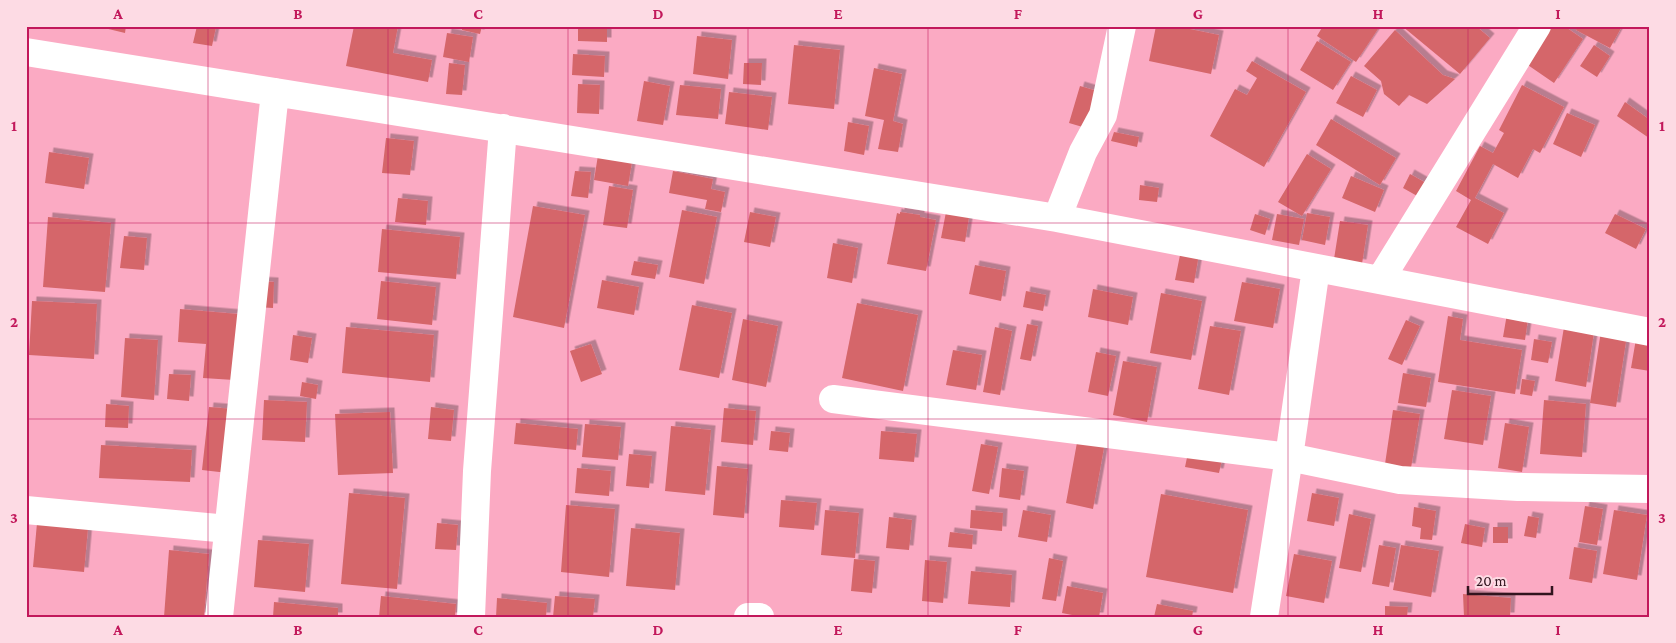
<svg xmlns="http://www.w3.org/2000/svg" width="1676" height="643" font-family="'Crimson Pro',serif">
<defs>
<filter id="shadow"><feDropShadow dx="4.5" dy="-4.5" stdDeviation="0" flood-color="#0004"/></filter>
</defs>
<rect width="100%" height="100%" fill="#fbaac3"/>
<!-- building -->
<path fill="#d5666a" filter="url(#shadow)" d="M96,26H126L125,33Z
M197,26L216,27L212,46L193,43Z
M354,26H398L393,53L432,60L428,82L346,66Z
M462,26H482L480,34L462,30Z
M542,26H568V28H542Z
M578,26H607V42L578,41Z
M1156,26H1175L1219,35L1211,74L1149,61Z
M1323,26H1380L1356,62L1317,36Z
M1402,26H1476L1490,38L1460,74Z
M1546,26H1564L1583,39L1554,83L1522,61Z
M1578,26H1618L1621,28L1610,48L1576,30Z
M1395,30L1443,75L1455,79L1427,104L1409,95L1399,106L1384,94L1381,81L1364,66Z
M447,33L473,37L469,62L443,57Z
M697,36L732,40L728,79L693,74Z
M1317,41L1351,62L1333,90L1300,70Z
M794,45L840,50L834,109L788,104Z
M1594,45L1610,56L1597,77L1580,66Z
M573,54L605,56L604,77L572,75Z
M1252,61L1306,92L1264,167L1210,136L1235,89L1247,95L1257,78L1246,71Z
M449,63L465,65L462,95L446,94Z
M744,63H762L761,85L743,84Z
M874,68L902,74L893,121L903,124L898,152L878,149L884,120L865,116Z
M1351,76L1377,90L1363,117L1336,103Z
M644,81L670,86L663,125L637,121Z
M578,84L600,85L599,114L577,113Z
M680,85L721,89L718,119L676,115Z
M1522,85L1564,107L1540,153L1533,149L1518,178L1493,164L1475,198L1504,213L1488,244L1456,227L1471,200L1456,191L1480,146L1493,153L1504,133L1499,130Z
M1080,86L1097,91L1086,128L1069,123Z
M729,92L772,97L768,130L725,124Z
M1625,102L1650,120L1649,138L1617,116Z
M1567,113L1595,125L1581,157L1553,144Z
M1331,119L1396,158L1380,185L1316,145Z
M848,122L869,126L864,155L844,151Z
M1114,132L1139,137L1137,147L1111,141Z
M386,138L414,141L410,175L382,173Z
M599,149L633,156L628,186L594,180Z
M49,152L89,158L84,189L45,183Z
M1307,154L1331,169L1302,216L1278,202Z
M575,171L591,172L588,198L571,196Z
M673,171L713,179L711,189L725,192L721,212L705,209L707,200L669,193Z
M1410,174L1426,183L1419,197L1403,188Z
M1351,176L1384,190L1375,212L1342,198Z
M1140,185L1159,188L1157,202L1139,200Z
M609,186L633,190L627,228L603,225Z
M398,198L428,201L426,225L395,222Z
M533,206L585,215L564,328L513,317Z
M682,210L717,217L704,284L669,277Z
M750,212L776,217L770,247L744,242Z
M900,212L920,215V217L936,220L926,271L887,264L897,213L900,214Z
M946,212L969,217L965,242L941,238Z
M1307,213L1330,217L1325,245L1302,240Z
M1255,214L1270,219L1265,235L1250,230Z
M1277,214L1304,219L1299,245L1272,240Z
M1615,214L1646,229L1636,249L1605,233Z
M48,217L111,223L105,292L43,287Z
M1340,221L1368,225L1362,264L1334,259Z
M382,229L460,237L456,279L378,272Z
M124,236L147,238L144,270L120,268Z
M833,243L858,248L852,283L827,278Z
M1181,250L1199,254L1194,283L1175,280Z
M634,261L658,265L655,279L631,275Z
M975,265L1006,271L1001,301L969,294Z
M602,280L639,287L634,315L597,308Z
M257,281L274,282L273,308L256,307Z
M381,281L436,287L432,325L377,319Z
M1242,282L1280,289L1273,328L1234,321Z
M1093,289L1133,297L1128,325L1088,317Z
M1026,291L1046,295L1043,311L1023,307Z
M1161,293L1202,301L1191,360L1150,353Z
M32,301L97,304L94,359L29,355Z
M857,303L918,315L903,391L842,378Z
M692,305L732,313L719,378L679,370Z
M1508,308L1529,312L1525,340L1503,337Z
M180,309L238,314L234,380L203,378L206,344L178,342Z
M1448,316L1463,319L1460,340L1522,350L1515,394L1438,382Z
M743,319L778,326L766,387L732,380Z
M1406,320L1420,326L1402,365L1388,359Z
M1027,324L1038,326L1031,361L1020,359Z
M1210,326L1241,331L1229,395L1198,389Z
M346,327L434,335L430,382L342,373Z
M995,327L1012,331L1000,395L983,392Z
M1564,327L1594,332L1586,387L1555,381Z
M1601,331L1627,335L1616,407L1590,403Z
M1637,333L1650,336V371L1631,368Z
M293,335L312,338L308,363L290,360Z
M125,338L158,340L154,400L121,397Z
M1534,339L1552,342L1548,363L1531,360Z
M591,344L602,374L581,382L570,351Z
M953,350L982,355L976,390L946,385Z
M1096,352L1116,356L1108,396L1088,392Z
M1123,361L1157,367L1147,422L1113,415Z
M1403,373L1431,378L1426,407L1398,403Z
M169,374L191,375L189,401L167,399Z
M1522,379L1535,381L1532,396L1520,394Z
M302,382L318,385L316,399L300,396Z
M1452,390L1491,396L1483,445L1444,439Z
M264,400L307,402L305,442L262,440Z
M1544,400L1586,404L1582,457L1540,454Z
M106,404L129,406L128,428L105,427Z
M209,407L234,409L228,473L202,470Z
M431,407L454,410L451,441L428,439Z
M724,408L756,411L753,445L721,442Z
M1393,410L1420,414L1411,468L1385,464Z
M390,412L393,473L338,475L335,414Z
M516,423L578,429L576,450L514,444Z
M1505,423L1529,427L1522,472L1498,468Z
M585,424L621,427L618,460L582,457Z
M671,426L711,430L705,495L665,491Z
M771,431L790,433L788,452L769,450Z
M881,431L917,434L914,462L879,459Z
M1078,437L1105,442L1093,509L1066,503Z
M981,444L998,447L989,494L972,491Z
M101,445L192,450L190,482L99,478Z
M1189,448L1223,455L1219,473L1185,467Z
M629,454L652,456L649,488L626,486Z
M717,466L748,469L744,518L713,515Z
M577,468L611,471L609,496L575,493Z
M1002,468L1024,471L1020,500L999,497Z
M349,493L405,498L397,589L341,584Z
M1312,493L1339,498L1334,526L1307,521Z
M1161,494L1248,510L1233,593L1146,577Z
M781,500L817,503L814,530L779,527Z
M566,505L615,509L609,577L561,572Z
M1585,506L1603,509L1597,545L1579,542Z
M1414,507L1436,511L1432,540L1420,539L1421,528L1412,526Z
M825,510L859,513L855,558L821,555Z
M971,510L1003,513L1002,531L970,528Z
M1023,510L1051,515L1047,542L1018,537Z
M1614,510L1647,515L1637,580L1603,574Z
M1349,514L1371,519L1361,572L1339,568Z
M1528,516L1539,518L1536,538L1524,536Z
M889,517L912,520L909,550L886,548Z
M37,523L88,528L84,572L33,567Z
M437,523L458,525L456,550L435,549Z
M1465,524L1485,528L1482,547L1461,543Z
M1493,527H1508V543H1493Z
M631,528L680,533L675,590L626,586Z
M950,532L973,535L972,549L948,547Z
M258,540L309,544L305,592L254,587Z
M1379,545L1396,548L1389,587L1372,584Z
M1401,545L1439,551L1431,597L1393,590Z
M1574,547L1597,551L1592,583L1569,579Z
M169,550L209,554L204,617H164Z
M1294,554L1332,561L1324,603L1286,596Z
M1049,558L1063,561L1056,601L1042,599Z
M854,559L875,561L872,593L851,591Z
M925,560L947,562L943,603L922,601Z
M971,571L1012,575L1010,607L968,604Z
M1067,586L1103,593L1099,617H1082L1062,613Z
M1463,594L1511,598L1510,617H1464Z
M381,596L456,604L455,617H379Z
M555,596L595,599L593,617H553Z
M497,598L547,603L546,617H496Z
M274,602L338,608V617H273Z
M1157,604L1193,611L1192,617H1154Z
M1385,606L1408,607L1407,617H1385Z"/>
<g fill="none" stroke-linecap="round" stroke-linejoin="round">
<!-- minor -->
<path stroke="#fff" stroke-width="28" d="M26,52L1057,218L1650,332
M1057,218L1083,152L1103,115L1122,26
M1380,280L1537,26
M833,399L1289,457L1400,480L1518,487L1650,489
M26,510L228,529
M219,617L275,92
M471,617L477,471L503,128
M748,617H760
M1264,617L1289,457L1316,268"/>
</g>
<!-- grid -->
<path fill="none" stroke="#c2185b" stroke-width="1" stroke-opacity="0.55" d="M208,26V617M388,26V617M568,26V617M748,26V617M928,26V617M1108,26V617M1288,26V617M1468,26V617M26,223H1650M26,419H1650"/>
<!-- border -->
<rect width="1676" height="643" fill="none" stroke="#fddbe4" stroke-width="55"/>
<!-- scale -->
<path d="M1468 586v8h84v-8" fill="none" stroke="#31141e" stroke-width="2.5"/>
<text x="1476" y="586" font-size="15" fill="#31141e" stroke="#fddbe4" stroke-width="4" paint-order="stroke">20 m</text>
<rect x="28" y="28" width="1620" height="588" fill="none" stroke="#c2185b" stroke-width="2"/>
<g font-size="16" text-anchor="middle" font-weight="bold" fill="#c2185b">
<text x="118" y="19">A</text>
<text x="298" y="19">B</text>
<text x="478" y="19">C</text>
<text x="658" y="19">D</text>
<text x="838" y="19">E</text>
<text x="1018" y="19">F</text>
<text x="1198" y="19">G</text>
<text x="1378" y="19">H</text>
<text x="1558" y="19">I</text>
<text x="14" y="131">1</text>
<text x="1662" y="131">1</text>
<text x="14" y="327">2</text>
<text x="1662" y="327">2</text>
<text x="14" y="523">3</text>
<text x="1662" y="523">3</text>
<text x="118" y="635">A</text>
<text x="298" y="635">B</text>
<text x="478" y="635">C</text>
<text x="658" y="635">D</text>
<text x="838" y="635">E</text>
<text x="1018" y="635">F</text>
<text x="1198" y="635">G</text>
<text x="1378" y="635">H</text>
<text x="1558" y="635">I</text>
</g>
</svg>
